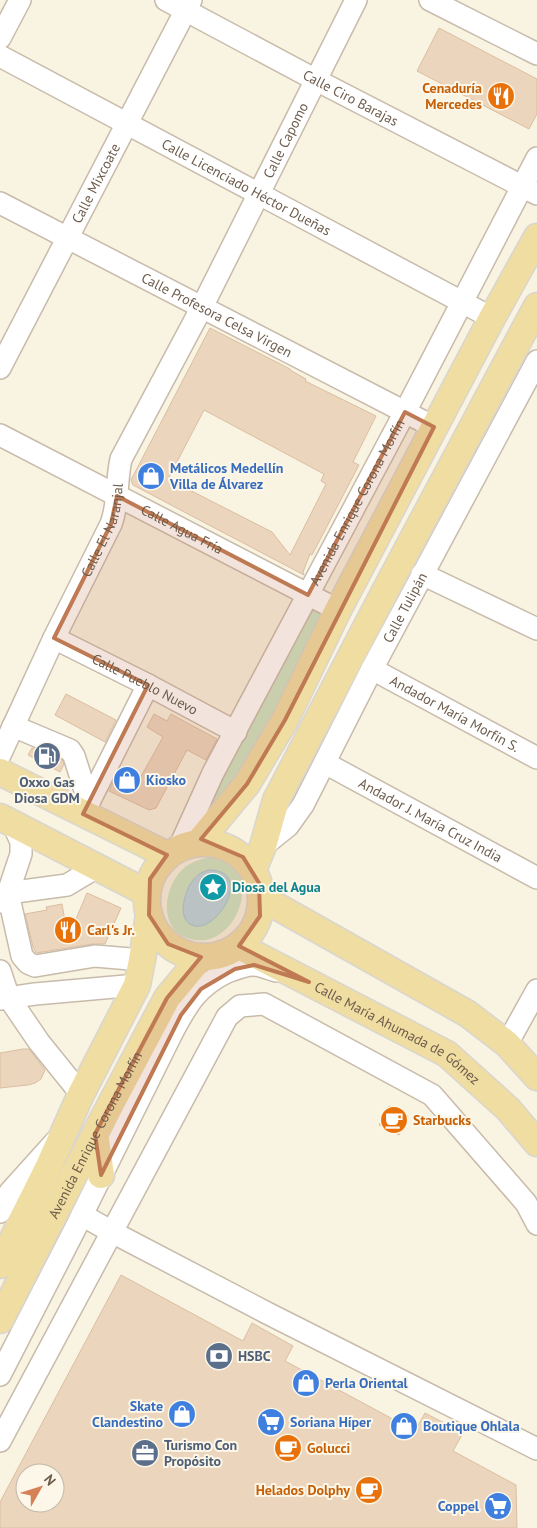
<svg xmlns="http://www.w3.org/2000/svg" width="537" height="1528" font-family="'PT Sans',sans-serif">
<rect width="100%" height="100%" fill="#f9f3e2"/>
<!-- green -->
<path fill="#cce4c3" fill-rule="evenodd" d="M314,606L327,614L278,711L219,800L213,803L207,800Z
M205,858C271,853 240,957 187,938C159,928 164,891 179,873C187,864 195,861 205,858ZM197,875L221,911L209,922L186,920C179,904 186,887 197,875Z"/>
<!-- water -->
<path fill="#b9d5e0" stroke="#a1c3d0" d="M209,870C253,870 220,930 195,926C176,922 184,893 191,883C195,876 201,872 209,870Z"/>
<!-- building -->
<path fill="#ebd5bd" stroke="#dbbea0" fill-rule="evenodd" d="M439,28L537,79V114L529,129L417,71Z
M210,328L290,369V370L306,379L305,381L376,416L353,462L359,465L312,555L310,554L303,572L304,575L133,485L131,480ZM204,410L324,474L321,481L326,484L290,555L272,532L168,479Z
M66,694L116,720L105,742L55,715Z
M154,714L167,721L171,714L217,739L206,760L187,750L156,808L149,810L109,791L119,770L139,780L163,737L147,727Z
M32,748L62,760L64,764L60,772L28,755Z
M87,893L121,908L105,944H93L36,953L33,947L25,914L47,910L46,907L62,904L68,938Z
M23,1049H29L45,1070L41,1079L35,1083L28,1085L0,1088V1053Z
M389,1106L408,1116L399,1135L379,1125Z
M121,1275L243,1341L252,1323L293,1346L285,1361L415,1431L425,1413L463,1433L453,1451L516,1485L517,1528H0V1502ZM25,1473H55V1503H25Z"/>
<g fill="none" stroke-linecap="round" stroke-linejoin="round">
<!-- minor casing -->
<g stroke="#c8bbab" stroke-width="24">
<g id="minor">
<path id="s1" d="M166,0L316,80L537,194"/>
<path d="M430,0L537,54"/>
<path d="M0,38L20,0"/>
<path id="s2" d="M0,56L492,318"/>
<path id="s3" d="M0,203L434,427"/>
<path id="s4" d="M0,368L191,0"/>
<path id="s5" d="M0,435L338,610"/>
<path d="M422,574L537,629"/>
<path id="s6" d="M54,638L148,685L236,732"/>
<path id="s7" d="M372,669L537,758"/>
<path d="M13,726L70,750L74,756L89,803"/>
<path id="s8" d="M0,755L54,638L111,524C119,503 116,481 121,459L202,307L356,0"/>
<path id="s9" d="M325,763L537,878"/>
<path d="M83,814L148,685"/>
<path id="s10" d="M263,846L288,826L303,805L372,669L537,361"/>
<path id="s11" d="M179,848L213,773L405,412L537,158"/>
<path d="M97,867L67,885L8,893L22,956L28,963L35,966L95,956L142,960"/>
<path d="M0,902L8,893L21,854V842L13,824"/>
<path d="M0,971L9,998L39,1042L81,1094"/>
<path d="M0,999L35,994L137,985"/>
<path d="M173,1031C188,1003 198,986 227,972C235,969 245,965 253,965C260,965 269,969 276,971"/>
<path d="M507,1044L537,990"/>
<path d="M0,1212L10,1192L55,1142"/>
<path d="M82,1215L112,1232L269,1314L537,1449"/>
<path d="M0,1375L75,1229L173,1031L167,998"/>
<path d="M0,1441L227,1017L240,1006L264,1004L432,1095L526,1203L537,1224"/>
</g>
</g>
<!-- major casing -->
<g stroke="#d9d5d0" stroke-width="29">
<g id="major">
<path d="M0,772L167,855"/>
<path d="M0,817L147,893"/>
<circle cx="204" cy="900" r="57"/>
<path d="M198,843L247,784L285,720L338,610L492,318L537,237"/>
<path d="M253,870L263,846L276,800L384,593L537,306"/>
<path d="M262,898L468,1014L507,1044L537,1077"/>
<path id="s12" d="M239,946L447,1054L508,1109L537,1143"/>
<path d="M95,1134L101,1175"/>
<path d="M0,1265L49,1166L81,1094L137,985L142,960L149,915"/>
<path id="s13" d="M0,1320L95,1134L167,998L201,957"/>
</g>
</g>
<!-- minor -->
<use href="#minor" stroke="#fff" stroke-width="21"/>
<!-- major -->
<use href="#major" stroke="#f0dda2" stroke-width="26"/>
</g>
<!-- marked area -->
<path fill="#c07a53" fill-opacity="0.2" stroke="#c07a53" stroke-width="4" stroke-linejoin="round" d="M405,412L434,427L285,720L247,784L201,839L243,857L259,883L260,916L239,946L309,982L254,965L235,969L201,989L181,1015L101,1175L95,1134L167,998L201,957L168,944L149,915L150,879L167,855L83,814L148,685L54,638L111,524L117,496L308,595Z"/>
<!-- icons -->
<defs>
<g id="restaurant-disc" transform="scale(1.4375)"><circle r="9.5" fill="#e8710a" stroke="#fcf7e8"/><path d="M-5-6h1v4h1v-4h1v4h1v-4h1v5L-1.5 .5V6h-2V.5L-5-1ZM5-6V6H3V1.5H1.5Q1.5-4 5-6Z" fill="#fff"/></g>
<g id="shop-disc" transform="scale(1.4375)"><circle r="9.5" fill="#3f7fe0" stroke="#fcf7e8"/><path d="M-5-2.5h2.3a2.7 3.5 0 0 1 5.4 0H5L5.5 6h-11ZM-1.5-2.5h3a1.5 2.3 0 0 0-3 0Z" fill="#fff"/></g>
<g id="fuel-disc" transform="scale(1.4375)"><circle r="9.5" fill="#5c6f8a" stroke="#fcf7e8"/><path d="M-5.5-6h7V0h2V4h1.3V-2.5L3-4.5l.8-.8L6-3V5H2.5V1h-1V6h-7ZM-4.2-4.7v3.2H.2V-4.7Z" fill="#fff"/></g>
<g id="sight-disc" transform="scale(1.4375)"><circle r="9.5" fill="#0f9aa8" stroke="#fcf7e8"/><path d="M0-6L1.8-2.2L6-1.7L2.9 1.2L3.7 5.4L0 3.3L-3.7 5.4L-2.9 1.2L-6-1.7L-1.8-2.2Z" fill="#fff"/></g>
<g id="cafe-disc" transform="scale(1.4375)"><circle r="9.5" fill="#e8710a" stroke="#fcf7e8"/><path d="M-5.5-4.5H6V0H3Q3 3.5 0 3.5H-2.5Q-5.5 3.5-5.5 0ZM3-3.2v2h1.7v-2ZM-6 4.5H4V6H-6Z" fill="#fff"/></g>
<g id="bank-disc" transform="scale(1.4375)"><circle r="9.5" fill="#5c6f8a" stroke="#fcf7e8"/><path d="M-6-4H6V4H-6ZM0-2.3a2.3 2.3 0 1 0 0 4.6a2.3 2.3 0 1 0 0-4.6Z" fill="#fff"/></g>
<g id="supermarket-disc" transform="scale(1.4375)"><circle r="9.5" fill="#3f7fe0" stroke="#fcf7e8"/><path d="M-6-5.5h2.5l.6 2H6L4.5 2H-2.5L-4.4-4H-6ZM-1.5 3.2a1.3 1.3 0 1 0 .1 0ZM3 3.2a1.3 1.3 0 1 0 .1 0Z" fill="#fff"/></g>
<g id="office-disc" transform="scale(1.4375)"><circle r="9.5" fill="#5c6f8a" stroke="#fcf7e8"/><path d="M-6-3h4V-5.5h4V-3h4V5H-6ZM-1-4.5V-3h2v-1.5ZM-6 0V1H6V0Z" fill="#fff"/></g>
</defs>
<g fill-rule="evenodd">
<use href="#restaurant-disc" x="501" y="96"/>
<use href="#shop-disc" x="151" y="476"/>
<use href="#fuel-disc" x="47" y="756"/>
<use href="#shop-disc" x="127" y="780"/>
<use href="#sight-disc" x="213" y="887"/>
<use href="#restaurant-disc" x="68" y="930"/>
<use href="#cafe-disc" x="394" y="1120"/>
<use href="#bank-disc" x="219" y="1356"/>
<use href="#shop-disc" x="306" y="1383"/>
<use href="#shop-disc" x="182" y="1414"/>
<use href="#supermarket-disc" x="271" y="1422"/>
<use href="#shop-disc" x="404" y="1426"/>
<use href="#cafe-disc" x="288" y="1448"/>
<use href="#office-disc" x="145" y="1453"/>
<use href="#cafe-disc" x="369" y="1490"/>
<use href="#supermarket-disc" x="498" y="1506"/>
</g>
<g text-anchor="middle" stroke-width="4" stroke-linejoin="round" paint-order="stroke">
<!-- food labels -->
<g font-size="14" font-weight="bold" fill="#c56008" stroke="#fcf7e8" text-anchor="start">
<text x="482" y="93" text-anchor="end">Cenaduría<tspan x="482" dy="16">Mercedes</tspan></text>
<text x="87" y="935">Carl's Jr.</text>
<text x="413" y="1125">Starbucks</text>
<text x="307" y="1453">Golucci</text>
<text x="350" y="1495" text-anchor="end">Helados Dolphy</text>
</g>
<!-- street labels -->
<g font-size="14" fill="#6d5c4c" stroke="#fcf7e8">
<text dy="5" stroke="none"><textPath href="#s1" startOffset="209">Calle Ciro Barajas</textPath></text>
<text dy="5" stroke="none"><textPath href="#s8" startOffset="681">Calle Capomo</textPath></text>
<text dy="5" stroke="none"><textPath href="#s4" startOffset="208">Calle Mixcoate</textPath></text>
<text dy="5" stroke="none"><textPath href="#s2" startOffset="279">Calle Licenciado Héctor Dueñas</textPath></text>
<text dy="5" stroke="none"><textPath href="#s3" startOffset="244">Calle Profesora Celsa Virgen</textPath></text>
<text dy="5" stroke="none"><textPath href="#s11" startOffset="389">Avenida Enrique Corona Morfín</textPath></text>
<text dy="5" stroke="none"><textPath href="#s8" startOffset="248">Calle El Naranjal</textPath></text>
<text dy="5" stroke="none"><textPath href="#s5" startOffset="205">Calle Agua Fría</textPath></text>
<text dy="5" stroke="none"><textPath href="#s10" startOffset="280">Calle Tulipán</textPath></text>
<text dy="5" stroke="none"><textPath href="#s6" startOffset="102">Calle Pueblo Nuevo</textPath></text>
<text dy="5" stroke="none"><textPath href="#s7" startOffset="94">Andador María Morfín S.</textPath></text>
<text dy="5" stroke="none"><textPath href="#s9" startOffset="120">Andador J. María Cruz India</textPath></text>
<text dy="5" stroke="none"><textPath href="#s12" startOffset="181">Calle María Ahumada de Gómez</textPath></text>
<text dy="5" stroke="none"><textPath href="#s13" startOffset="208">Avenida Enrique Corona Morfín</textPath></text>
</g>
<!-- shop labels -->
<g font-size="14" font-weight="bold" fill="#366cbe" stroke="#fcf7e8" text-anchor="start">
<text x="170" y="473">Metálicos Medellín<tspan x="170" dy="16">Villa de Álvarez</tspan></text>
<text x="146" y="785">Kiosko</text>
<text x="325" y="1388">Perla Oriental</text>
<text x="163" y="1411" text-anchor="end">Skate<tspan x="163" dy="16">Clandestino</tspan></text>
<text x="290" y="1427">Soriana Híper</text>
<text x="423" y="1431">Boutique Ohlala</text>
<text x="479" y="1511" text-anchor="end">Coppel</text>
</g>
<!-- service labels -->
<g font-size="14" font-weight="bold" fill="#4e5e75" stroke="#fcf7e8" text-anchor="start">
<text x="47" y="787" text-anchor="middle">Oxxo Gas<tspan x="47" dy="16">Diosa GDM</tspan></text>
<text x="238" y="1361">HSBC</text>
<text x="164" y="1450">Turismo Con<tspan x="164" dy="16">Propósito</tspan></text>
</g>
<!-- culture labels -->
<g font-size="14" font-weight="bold" fill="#0d838f" stroke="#fcf7e8" text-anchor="start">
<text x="232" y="892">Diosa del Agua</text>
</g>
</g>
<!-- north arrow -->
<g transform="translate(40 1488) rotate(51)"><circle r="24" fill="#fcf7e8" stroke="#c3b9aa"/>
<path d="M0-4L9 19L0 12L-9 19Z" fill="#d58155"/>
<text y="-8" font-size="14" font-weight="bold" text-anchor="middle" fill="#6d5c4c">N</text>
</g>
</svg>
